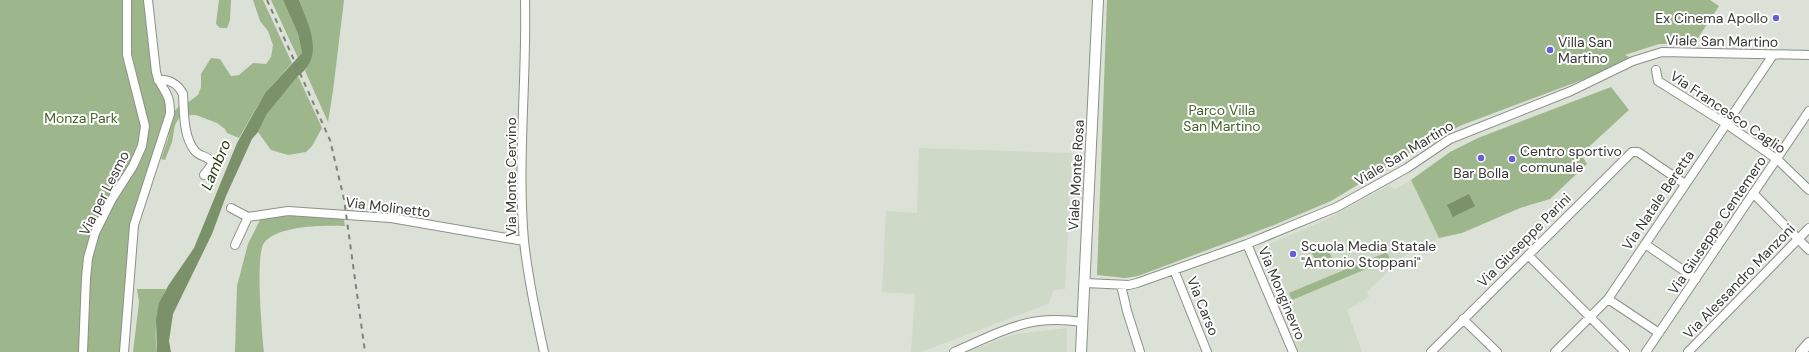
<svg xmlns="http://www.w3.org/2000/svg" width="1809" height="352" font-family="'DM Sans',sans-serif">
<rect width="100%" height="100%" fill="#dbe1d6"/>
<!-- built -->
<path fill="#ced9c7" d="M919,148L1072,153L1065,289L1054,290L1048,304L921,352H911L915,294L882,292L886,211L917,213Z
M1411,180L1439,238L1395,261L1396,264L1367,292L1369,297L1347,310L1362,352H1298L1297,346L1293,336L1297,334L1275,283L1271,284L1265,270L1270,268L1260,248L1323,221L1388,186L1396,189Z
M1067,328V352H966L1015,334Z"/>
<!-- green -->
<path fill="#9eb68c" d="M0,0H145L153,77L164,96L167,110L132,225L122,352H0Z
M219,0H231L230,20L227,28H220L216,24Z
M253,0H263L292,63L265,93L239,138L227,133L225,129L217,123L196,115H188L179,118L175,125L172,142L165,160L161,159L168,139L172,114L181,104L187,103L198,95L201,87V74L211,58L220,59L231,76L239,75L253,63L266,64L271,57L273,45L268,31L260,21Z
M271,0H283L298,34L302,53L298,58Z
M299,0H344L333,91L328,122L305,71C320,48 308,23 299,0Z
M1107,0H1710L1719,6L1694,44H1659L1625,55L1629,57L1628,59L1614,68L1462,125L1428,142L1331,201L1274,225L1138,276L1125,278L1097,275Z
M298,76L322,128L312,146L306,152L288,155L271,150L258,132L267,114Z
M1611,87L1629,110L1581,154L1587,164L1550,199L1520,208L1462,233L1439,238L1411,180L1450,152L1478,138Z
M263,214H343L345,226C325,225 277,225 264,243C255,255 262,334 264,352H235L237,286L248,244Z
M1326,244L1332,258L1317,264L1311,251Z
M1387,252L1390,259L1292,300L1289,293Z
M137,289H166C156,310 154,329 157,352H133L139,302Z"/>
<!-- water -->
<path fill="#7a9169" d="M283,0H299C309,25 325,57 298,76L267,114L258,132L252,139L226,196L212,234L173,314L169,341L171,352H157L156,320L159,303L168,286L194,248L237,143L265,93L302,53L298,34Z
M1469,194L1475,206L1453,217L1447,205Z"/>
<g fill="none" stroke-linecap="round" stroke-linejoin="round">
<!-- minor casing -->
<g stroke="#8b9187" stroke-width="10">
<path id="minor" d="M525,0C527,80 517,161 524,241C528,278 536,316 544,352
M1656,70L1658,81L1725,123L1778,160L1809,190
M158,80C169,79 178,84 183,94C184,111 183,137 195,151C200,157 209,156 213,163L204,175
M1753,193L1809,250
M231,208L248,217
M1247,244L1293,352
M1645,244L1696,279
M235,245L248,217L288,211L391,218L524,241
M1528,255L1625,352
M1174,270L1207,352
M1085,283L1129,285L1137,283L1247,244L1337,207L1407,168L1450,139L1571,91L1633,61L1662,52L1809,55
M1121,285L1127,311L1140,352
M1608,299L1659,333
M1463,319L1497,352
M83,352L86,278L88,258L95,233L112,199L133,166L142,146L145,126L127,55V0
M124,352L134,225L170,114C171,90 160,90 156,72L148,0
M954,352C980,341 1012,324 1039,321C1054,319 1068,320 1083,322
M1431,352L1632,152H1638L1685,184
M1555,352L1608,299L1773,55
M1646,352L1809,111
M1688,352L1809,228"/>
</g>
<!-- major casing -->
<g stroke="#8b9187" stroke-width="12">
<path id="major" d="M1081,352L1098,0
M1801,352L1809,343"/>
</g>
<!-- minor -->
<use href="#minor" stroke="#fff" stroke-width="8"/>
<!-- major -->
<use href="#major" stroke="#fff" stroke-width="10"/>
<!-- rail -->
<path stroke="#7e827b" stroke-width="2" stroke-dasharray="5 5" stroke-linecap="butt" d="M267,0L330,140L344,199L365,352"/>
</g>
<!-- markers -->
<g fill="#675ed8" stroke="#fff" stroke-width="1.5">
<circle cx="1776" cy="18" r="4"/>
<circle cx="1550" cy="50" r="4"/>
<circle cx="1481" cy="158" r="4"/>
<circle cx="1512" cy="159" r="4"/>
<circle cx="1293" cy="254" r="4"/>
</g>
<g text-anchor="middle" stroke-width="4" stroke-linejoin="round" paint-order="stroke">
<!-- poi labels -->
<g font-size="14" fill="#363834" stroke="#fff" text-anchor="start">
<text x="1768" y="23" text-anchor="end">Ex Cinema Apollo</text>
<text x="1558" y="47">Villa San<tspan x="1558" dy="16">Martino</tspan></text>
<text x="1520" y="156">Centro sportivo<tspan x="1520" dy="16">comunale</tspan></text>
<text x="1481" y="178" text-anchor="middle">Bar Bolla</text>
<text x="1301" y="251">Scuola Media Statale<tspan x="1301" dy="16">"Antonio Stoppani"</tspan></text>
</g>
<!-- street labels -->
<g font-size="14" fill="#363834" stroke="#fff">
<text transform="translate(1722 41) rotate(1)" y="5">Viale San Martino</text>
<text transform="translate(1728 112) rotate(34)" y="5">Via Francesco Caglio</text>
<text transform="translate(1404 153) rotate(-31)" y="5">Viale San Martino</text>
<text transform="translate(1076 175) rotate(-87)" y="5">Viale Monte Rosa</text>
<text transform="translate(511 177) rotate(-90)" y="5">Via Monte Cervino</text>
<text transform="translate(104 193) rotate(-63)" y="5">Via per Lesmo</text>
<text transform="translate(1658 200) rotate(-56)" y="5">Via Natale Beretta</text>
<text transform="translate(388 207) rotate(7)" y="5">Via Molinetto</text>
<text transform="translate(1717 225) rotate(-56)" y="5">Via Giuseppe Centemero</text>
<text transform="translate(1524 240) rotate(-45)" y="5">Via Giuseppe Parini</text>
<text transform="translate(1739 281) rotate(-46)" y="5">Via Alessandro Manzoni</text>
<text transform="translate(1282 293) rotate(67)" y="5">Via Monginevro</text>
<text transform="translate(1203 306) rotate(68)" y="5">Via Carso</text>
</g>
<!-- park labels -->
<g font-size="14" fill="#446327" stroke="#fff">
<text x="1222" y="115">Parco Villa<tspan x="1222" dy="16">San Martino</tspan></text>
<text x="81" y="123">Monza Park</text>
</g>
<!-- water labels -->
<g font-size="15" font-style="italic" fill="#233a0c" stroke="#fff">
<text transform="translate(216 165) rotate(-67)" y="5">Lambro</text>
</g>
</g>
</svg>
